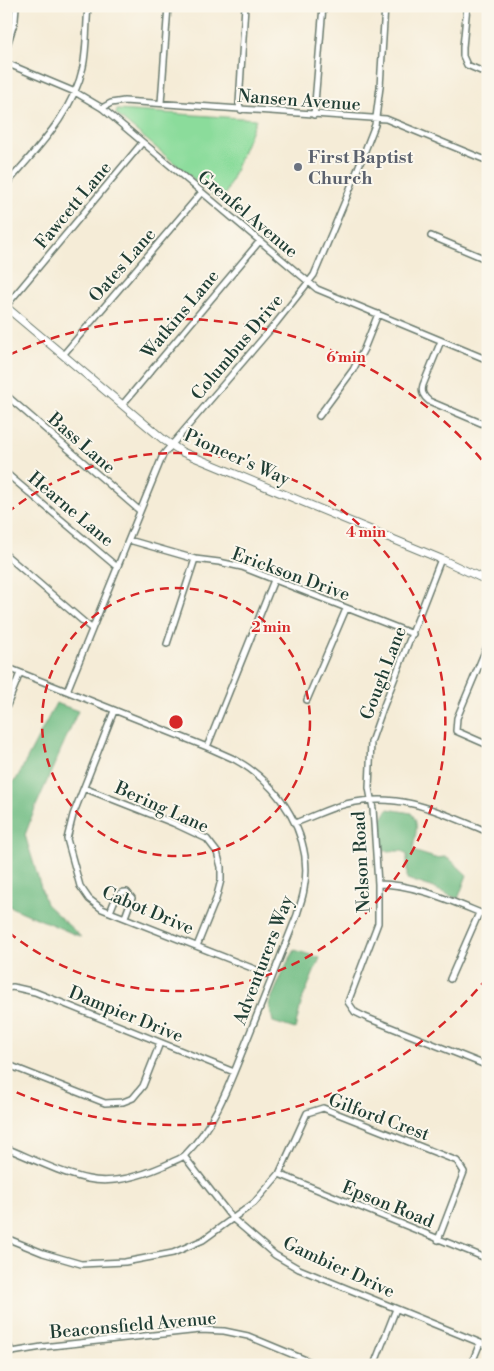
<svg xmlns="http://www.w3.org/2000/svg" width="494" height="1371" font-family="'Libre Bodoni',serif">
<rect width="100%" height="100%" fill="#fbf7ec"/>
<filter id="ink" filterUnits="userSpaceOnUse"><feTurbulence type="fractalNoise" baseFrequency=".02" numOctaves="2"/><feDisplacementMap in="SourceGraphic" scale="10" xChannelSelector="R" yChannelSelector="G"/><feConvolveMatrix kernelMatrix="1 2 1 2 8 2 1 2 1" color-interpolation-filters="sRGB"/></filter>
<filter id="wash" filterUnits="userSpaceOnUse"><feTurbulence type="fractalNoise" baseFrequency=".0096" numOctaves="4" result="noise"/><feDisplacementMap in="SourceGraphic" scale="20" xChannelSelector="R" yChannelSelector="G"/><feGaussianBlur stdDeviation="1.12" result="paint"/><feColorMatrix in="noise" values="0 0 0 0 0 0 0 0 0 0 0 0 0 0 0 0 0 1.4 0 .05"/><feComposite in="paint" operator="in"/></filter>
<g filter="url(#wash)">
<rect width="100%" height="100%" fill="#f5ecd7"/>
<!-- green -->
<path fill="#8bdc9b" stroke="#558c68" d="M117,110L256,119L222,203L116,114Z"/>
<!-- forest -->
<path fill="#70bc83" stroke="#487c5c" d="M56,703L78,711L36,806L25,835L46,904L81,937L6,905V784L16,780Z
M388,809L411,813C421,824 414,837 413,851L435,858L445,857L452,861L467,875L458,899L431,887L407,879V855L402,851H383L380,822Z
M295,950L320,958L302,1000L295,1029L273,1022L269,1004L287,963Z"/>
</g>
<g filter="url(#ink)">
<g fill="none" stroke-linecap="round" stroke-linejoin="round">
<!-- street casing -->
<g stroke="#6a7a6d" stroke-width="8">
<path id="street" d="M467,6L463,47V56L467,65L488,74
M6,49L15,20L16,6
M6,63L75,92L102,108L317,289L488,360
M161,103L168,6
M102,108L111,103L124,101L386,119L488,161
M241,110L239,104L245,6
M314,115L323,6
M6,185C35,150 73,114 83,67C87,48 86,26 88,6
M431,236L488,260
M6,306L142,143
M441,341L423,385C421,392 423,396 429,401L488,426
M63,355L201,193
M6,395L140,511
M123,404L259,242
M319,416L353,370L364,349L378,314
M6,473L117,567
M129,540L195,559L219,562L242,567L413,634
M6,555L92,629
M441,559L383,708L371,742L369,788L373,809L378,884V923L348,1002L355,1012L365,1017L488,1066
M167,644L195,559
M488,644L457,718L456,731L488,745
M6,667L207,747C216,751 225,755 234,759C280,784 314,837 304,889C303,898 299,907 297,915C281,955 265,995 249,1035C232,1076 218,1122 185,1155C182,1158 176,1160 172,1162C147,1174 116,1185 88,1179C60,1173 33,1159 6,1148
M67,691L163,455L276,323L314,275L346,199L375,125L380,87L385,6
M307,700L346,609
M6,708L20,673
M114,711L73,815L67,839L80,886L89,899L102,909L272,976
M207,747L274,580
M84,788L173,823L207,839L217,852L221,867V880L216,899L197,946
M295,823C312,817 329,808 346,804C400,791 440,812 488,832
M378,884C416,884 453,902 488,916
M110,912C114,903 116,891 127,892L132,898L125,917
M450,979L479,913
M6,988L13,987L35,992L234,1072
M6,1064L105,1103L123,1102L133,1098L143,1086L160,1043
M184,1156L232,1218L275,1255L299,1269L488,1346
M279,1174L488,1259
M6,1238L43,1253L81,1264L125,1262L173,1253L203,1240L254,1203L279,1174L307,1113L323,1108L457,1161L464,1172L438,1240
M6,1341L12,1352
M6,1356L12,1352L42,1347L200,1330L224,1331L248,1336L318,1365
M374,1365L396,1309
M471,1365L480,1343"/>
</g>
<!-- secondary casing -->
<g stroke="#6a7a6d" stroke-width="9">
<path id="secondary" d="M6,307L164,440L182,452L441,559L488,581"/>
</g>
<!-- street -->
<use href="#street" stroke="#fff" stroke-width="5"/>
<!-- secondary -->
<use href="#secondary" stroke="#fff" stroke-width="7"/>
</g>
</g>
<!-- distance rings -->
<g fill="none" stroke="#d62828" stroke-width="2.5" stroke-dasharray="9 6">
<circle cx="176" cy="722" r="134"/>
<path d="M7 513A269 269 0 1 1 7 931"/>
<path d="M487 978A403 403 0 0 1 9 1089M9 355A403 403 0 0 1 487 466"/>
</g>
<!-- markers -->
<circle fill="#6b7280" stroke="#fbf7ec" stroke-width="2" cx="298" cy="167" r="5"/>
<g text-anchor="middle" stroke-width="4" stroke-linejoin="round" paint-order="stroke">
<!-- street labels -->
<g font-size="18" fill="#1f3d34" stroke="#fbf7ec">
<text transform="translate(299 100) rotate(4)" y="6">Nansen Avenue</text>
<text transform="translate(73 205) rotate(-50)" y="6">Fawcett Lane</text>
<text transform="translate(248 214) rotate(40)" y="6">Grenfel Avenue</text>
<text transform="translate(122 265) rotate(-49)" y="6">Oates Lane</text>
<text transform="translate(180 314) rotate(-50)" y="6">Watkins Lane</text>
<text transform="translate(237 347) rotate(-50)" y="6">Columbus Drive</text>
<text transform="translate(82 443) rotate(41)" y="6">Bass Lane</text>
<text transform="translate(237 457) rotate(24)" y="6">Pioneer's Way</text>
<text transform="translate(71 509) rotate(40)" y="6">Hearne Lane</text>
<text transform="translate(291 574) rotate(20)" y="6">Erickson Drive</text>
<text transform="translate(383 673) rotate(-69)" y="6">Gough Lane</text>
<text transform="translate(162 807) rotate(24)" y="6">Bering Lane</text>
<text transform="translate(361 862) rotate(-93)" y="6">Nelson Road</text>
<text transform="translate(148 910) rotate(23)" y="6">Cabot Drive</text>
<text transform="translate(263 960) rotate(-69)" y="6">Adventurers Way</text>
<text transform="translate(126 1014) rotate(22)" y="6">Dampier Drive</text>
<text transform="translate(379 1117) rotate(20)" y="6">Gilford Crest</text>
<text transform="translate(388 1204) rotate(22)" y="6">Epson Road</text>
<text transform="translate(339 1267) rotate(25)" y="6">Gambier Drive</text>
<text transform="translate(133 1325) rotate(-5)" y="6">Beaconsfield Avenue</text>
</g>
<!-- worship labels -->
<g font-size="18" font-weight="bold" fill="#5b616d" stroke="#fbf7ec" text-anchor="start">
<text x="308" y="163">First Baptist<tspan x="308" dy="21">Church</tspan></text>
</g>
</g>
<circle cx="176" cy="722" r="8" fill="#d62828" stroke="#fbf7ec" stroke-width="2.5"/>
<g font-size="15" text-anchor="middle" font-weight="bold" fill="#d62828" stroke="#fbf7ec" stroke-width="4" stroke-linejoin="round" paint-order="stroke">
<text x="346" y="362">6 min</text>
<text x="366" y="537">4 min</text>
<text x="271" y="632">2 min</text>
</g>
<!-- margin -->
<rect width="494" height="1371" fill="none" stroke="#fbf7ec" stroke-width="25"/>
</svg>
